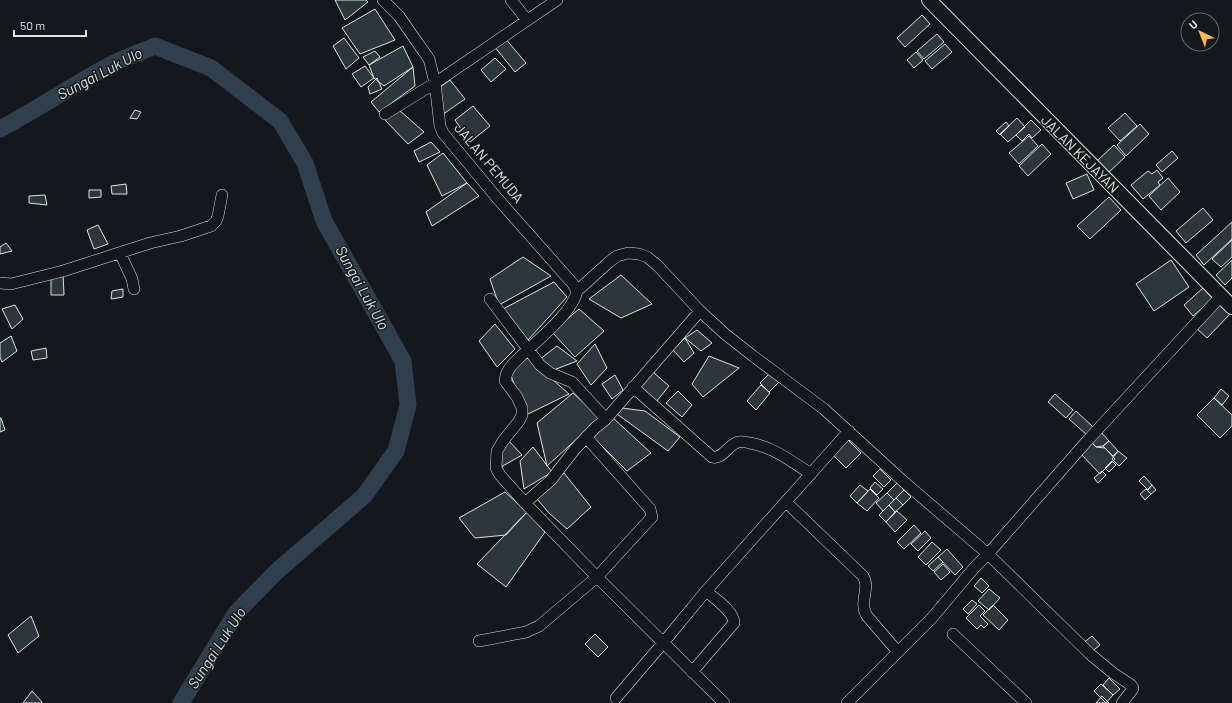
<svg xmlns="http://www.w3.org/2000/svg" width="1232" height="703" font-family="Barlow,sans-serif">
<rect width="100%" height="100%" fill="#14181c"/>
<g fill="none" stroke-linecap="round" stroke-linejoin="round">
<!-- river -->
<path stroke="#2f3f4d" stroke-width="17" d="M0,129C38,109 74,84 112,64C126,57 141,52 155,46L211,68L280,121L305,163L324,221L403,361L408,405L396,451L364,496L276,572L236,613L181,703"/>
</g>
<!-- building -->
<path fill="#2c363c" stroke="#d8e6dc" d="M335,0H366L368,2L345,20Z
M375,9L395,40L360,54L342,28Z
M922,15L930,24L905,47L897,38Z
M937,34L944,42L924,59L917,51Z
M504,37L526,63L515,72L494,46Z
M344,38L359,58L346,69L333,46Z
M945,44L952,52L932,69L925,61Z
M403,46L413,67L384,86L374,78L369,65Z
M375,51L380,57L369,65L363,57Z
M916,52L923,60L914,68L907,60Z
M495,58L506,69L491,82L481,70Z
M365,66L374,78L361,87L352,74Z
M413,67L415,86L379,112L371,102Z
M377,78L382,89L370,94L368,87Z
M450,80L465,99L442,115L440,87Z
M473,106L490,126L470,142L455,120Z
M135,110L141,112L137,119L130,118Z
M399,110L424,132L408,144L384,119Z
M1125,113L1137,126L1120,141L1108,128Z
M1017,118L1025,127L1008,142L1000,134Z
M1031,120L1041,130L1032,138L1029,134L1022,141L1016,135Z
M1006,122L1009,126L1000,135L996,131Z
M1140,124L1149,134L1126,156L1117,145Z
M1029,136L1038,146L1019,164L1009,153Z
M431,142L440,152L419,162L414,151Z
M1042,144L1051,154L1028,176L1019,166Z
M1114,145L1125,157L1107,174L1096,162Z
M1172,151L1178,158L1162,172L1156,165Z
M443,153L467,183L442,196L427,165Z
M1157,170L1163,178L1158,182L1160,185L1143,199L1131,185L1148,171L1152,174Z
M1087,174L1094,190L1073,199L1066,183Z
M1168,178L1180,192L1161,210L1149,196Z
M467,183L479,196L432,226L426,212Z
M126,184L127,194H112L111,186Z
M89,190H101V197L89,198Z
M45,195L47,205L29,203V196Z
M1109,197L1121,210L1090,239L1077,226Z
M1203,208L1213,220L1186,243L1176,231Z
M1232,222V239L1204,265L1196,255Z
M98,225L108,244L94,249L87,230Z
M1232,240V257L1221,267L1212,259Z
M6,243L12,251L0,254V247Z
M523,257L551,276L499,305L490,279Z
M1171,260L1189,287L1154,311L1136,284Z
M1232,260V278L1225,285L1216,275Z
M63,273L64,295H51V275Z
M621,275L652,304L621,318L589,299Z
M554,282L567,297L528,340L503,309Z
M1203,288L1213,299L1193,316L1184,305Z
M123,289V297L111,299L112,291Z
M1218,303L1230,314L1207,338L1195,327Z
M15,305L23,319L12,329L2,309Z
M579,309L604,331L575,357L552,332Z
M495,324L515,349L497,367L479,341Z
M697,330L712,343L701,351L685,338Z
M11,336L17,351L2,362L0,357V343Z
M685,338L694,353L684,362L673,350Z
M595,344L607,368L591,385L577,364Z
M557,346L577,361L551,371L539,360Z
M46,348L47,358L33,360L31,351Z
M526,356L569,394L526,415L510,373Z
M709,356L739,368L703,397L692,384Z
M653,372L669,386L656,402L638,386Z
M770,373L779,382L769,392L760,383Z
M615,375L623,390L612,399L602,384Z
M761,385L770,393L756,410L747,401Z
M1221,389L1229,396L1222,405L1214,398Z
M678,391L692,405L682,417L666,403Z
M573,393L600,418L547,466L537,423Z
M1055,394L1073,410L1066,418L1048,402Z
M1214,398L1232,415V426L1220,438L1197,415Z
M622,408L645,411L680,437L668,451L617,414Z
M1076,411L1093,427L1087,435L1069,419Z
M612,417L651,453L627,471L592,436Z
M0,418H1L5,430L0,432Z
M1099,430L1109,441L1103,446L1096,447L1089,439Z
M846,438L861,453L846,468L831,453Z
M509,441L522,455L501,467L499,449Z
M1109,441L1118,451L1113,456L1103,446Z
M1091,442L1096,447L1105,448L1115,459L1100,474L1080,453Z
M533,447L552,472L524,489L520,461Z
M1118,451L1127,458L1119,466L1112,459Z
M1112,461L1116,465L1109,472L1105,468Z
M880,469L891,480L884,487L873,476Z
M1102,471L1106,475L1098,483L1094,478Z
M564,473L591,507L567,529L549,513L537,499Z
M1144,476L1152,485L1148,490L1139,481Z
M875,482L883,489L877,495L870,488Z
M897,483L904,490L894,500L887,493Z
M860,485L868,491L857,503L850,496Z
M1152,485L1156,490L1151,494L1147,490Z
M870,489L879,498L867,511L857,503Z
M1146,489L1151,494L1145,500L1140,494Z
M904,490L911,497L903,505L896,498Z
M505,492L527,512L506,535L475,538L459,518Z
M887,493L894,500L883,511L876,503Z
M896,498L903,505L895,512L889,505Z
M889,505L895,512L886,522L879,515Z
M897,511L907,520L895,532L886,522Z
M527,512L545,532L506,587L477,564Z
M914,525L921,533L904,549L897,542Z
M925,531L931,538L918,551L911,544Z
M932,542L941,550L926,565L918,557Z
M947,549L963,567L955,575L938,557Z
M938,557L943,562L933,571L928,566Z
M943,564L950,572L941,580L934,572Z
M981,578L989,586L982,593L974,586Z
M989,589L1000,598L989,610L978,601Z
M972,600L977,604L968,614L963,609Z
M979,605L985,611L980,616L988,624L984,628L981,625L977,629L966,618Z
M993,605L1008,620L999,630L983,615Z
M31,616L39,636L18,653L8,635Z
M595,634L608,647L598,657L585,644Z
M1092,636L1100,645L1090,653L1082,644Z
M1109,678L1120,689L1113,695L1103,685Z
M1101,684L1113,695L1106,703L1094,691Z
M32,691L42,702L41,703H23Z
M1102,696L1109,703H1096Z"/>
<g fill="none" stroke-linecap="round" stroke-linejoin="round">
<!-- minor casing -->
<g stroke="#d8e6dc" stroke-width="12">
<path id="minor" d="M383,0L399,16L410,32L429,59L435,83L440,126L443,133L497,198L573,284L577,291
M511,0L527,20
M385,114L435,83L557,0
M120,253L132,279L134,289
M0,283L11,284L63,271L150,243L181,236L211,226L216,221L218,216L222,195
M490,299L540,365L550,373L572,382L606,419
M633,387L712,457C722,460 728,445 738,442C741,441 746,442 750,443C773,447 791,461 811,474
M786,502L863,576C871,589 858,601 867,616L898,652
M525,503L551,480L575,449L595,428L606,419L700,311
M953,634L1026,703
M479,641L526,632L539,626L597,577L652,517L650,509L586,437
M692,672L734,623C734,611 715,599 706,591
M616,698L663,643L706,591L849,431
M724,703L597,577L525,503L500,475L496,468L497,451L503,441L519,421L522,415V408L517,397L505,381C506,370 512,365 519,358C535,342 573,313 577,291L609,262L617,256L628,253L639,254L647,257L657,265L700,311L725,334L753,356L824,409L904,482L988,554L1091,655L1113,673L1131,685L1133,688L1132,690L1122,703
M847,703L931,619L974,568L988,554L1087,441L1221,296"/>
</g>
<!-- major casing -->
<g stroke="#d8e6dc" stroke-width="16">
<path id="major" d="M929,0L1232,307"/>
</g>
<!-- minor -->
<use href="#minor" stroke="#14181c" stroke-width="11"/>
<!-- major -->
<use href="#major" stroke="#14181c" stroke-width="14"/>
</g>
<g text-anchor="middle" stroke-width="3" stroke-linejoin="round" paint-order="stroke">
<!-- street labels -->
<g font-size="14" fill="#d8e6dc" stroke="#14181c">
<text transform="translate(1080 154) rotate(45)" y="5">JALAN KEJAYAN</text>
<text transform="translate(489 163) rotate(50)" y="5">JALAN PEMUDA</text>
</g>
<!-- water labels -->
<g font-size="15" font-style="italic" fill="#d8e6dc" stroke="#14181c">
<text transform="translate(100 74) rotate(-28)" y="5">Sungai Luk Ulo</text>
<text transform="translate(362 288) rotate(61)" y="5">Sungai Luk Ulo</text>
<text transform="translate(217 648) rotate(-57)" y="5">Sungai Luk Ulo</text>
</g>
</g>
<!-- north arrow -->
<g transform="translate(1200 32) rotate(317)"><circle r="19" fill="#14181c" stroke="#626a69"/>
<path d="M0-3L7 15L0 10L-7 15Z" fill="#ffb74d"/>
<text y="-6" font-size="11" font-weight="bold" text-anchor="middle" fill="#d8e6dc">U</text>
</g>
<!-- scale -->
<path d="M14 30v6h72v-6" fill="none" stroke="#d8e6dc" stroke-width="2"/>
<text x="20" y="30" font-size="12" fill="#d8e6dc" stroke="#14181c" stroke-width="3" paint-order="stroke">50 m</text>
</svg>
